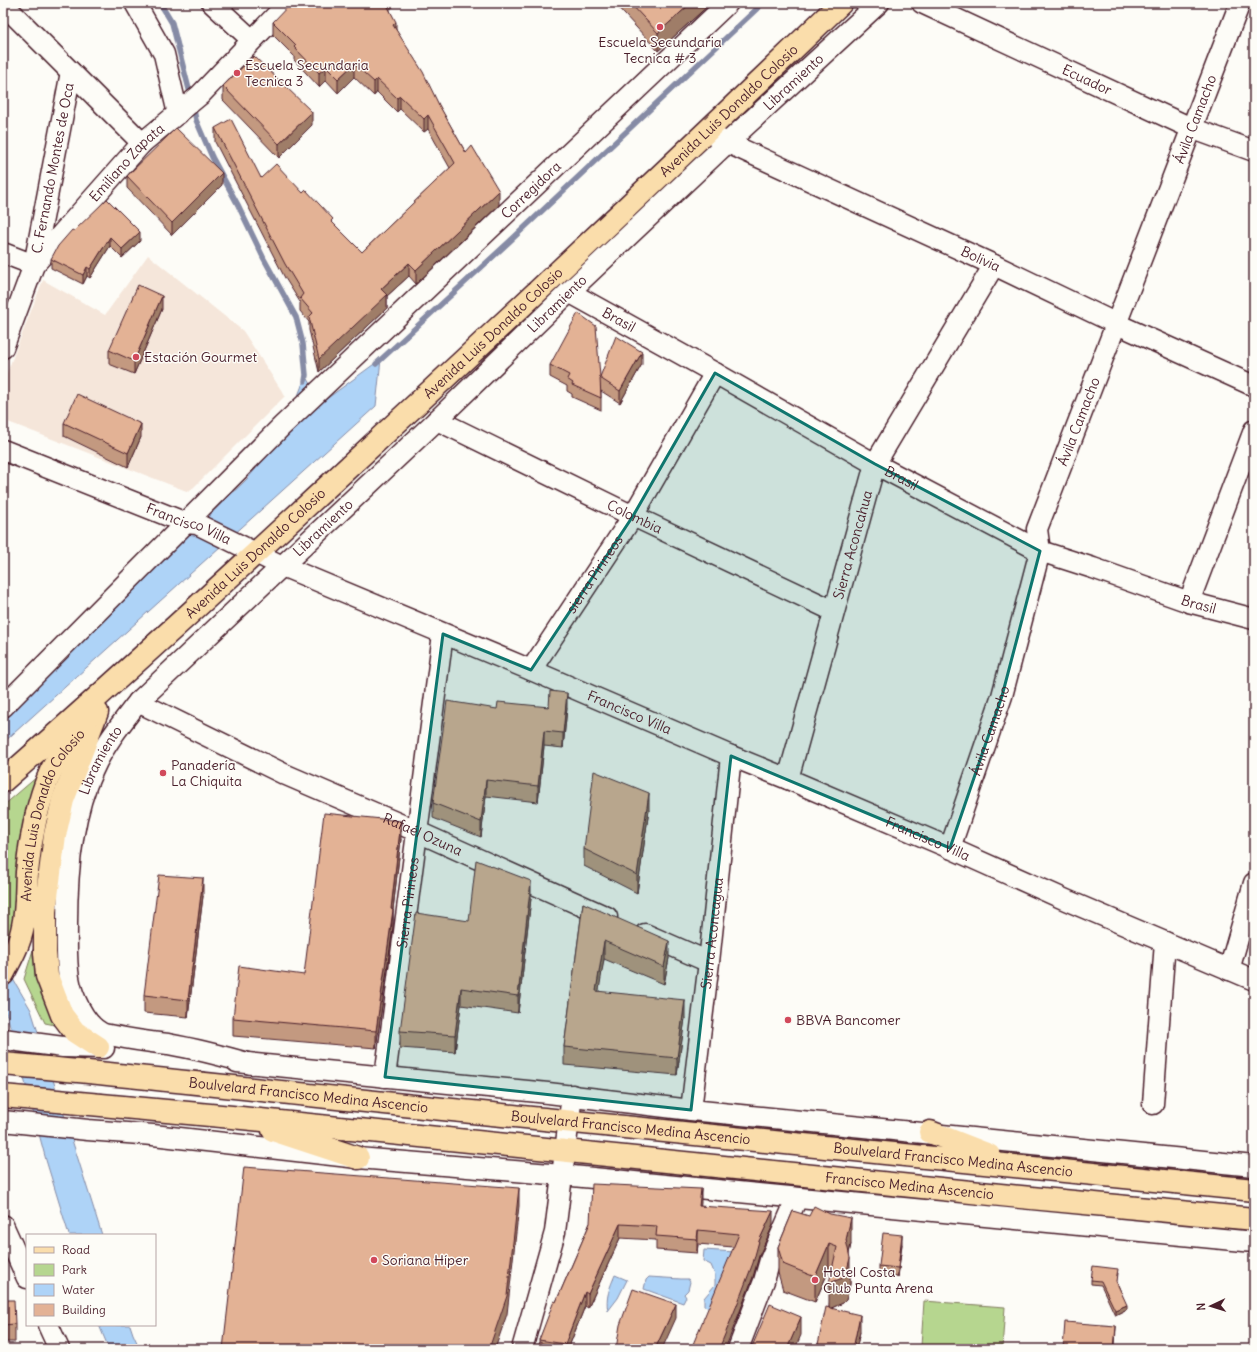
<svg xmlns="http://www.w3.org/2000/svg" width="1257" height="1352" font-family="Delius,sans-serif">
<rect width="100%" height="100%" fill="#fdfcf7"/>
<filter id="ink" filterUnits="userSpaceOnUse"><feTurbulence type="fractalNoise" baseFrequency=".025" numOctaves="2"/><feDisplacementMap in="SourceGraphic" scale="8" xChannelSelector="R" yChannelSelector="G"/><feConvolveMatrix kernelMatrix="1 2 1 2 8 2 1 2 1" color-interpolation-filters="sRGB"/></filter>
<g filter="url(#ink)">
<!-- built -->
<path fill="#f5e6da" d="M148,255L243,331L285,396L189,492L3,420V383L43,280L105,315Z"/>
<!-- green -->
<path fill="#b6d68f" stroke="#807a5d" d="M38,776L20,898L7,946L3,937V806Z
M37,937L60,1026L45,1023L24,979Z
M924,1301L1005,1307L1002,1349H956L921,1346Z"/>
<!-- water -->
<path fill="#aed3f7" stroke="#868ba5" d="M381,359L376,406L3,743V711L246,480L281,440L306,375L321,403Z
M3,962L31,1010L102,1235H69L46,1160L7,1015L3,1008Z
M704,1250L735,1252L711,1308L704,1306V1298L715,1285V1275L711,1265L703,1261Z
M615,1275L627,1280L618,1298L608,1311C605,1298 610,1287 615,1275Z
M649,1277L681,1279H688L690,1282L688,1290L684,1294L686,1297L683,1303L644,1289L646,1280Z
M99,1325H130L133,1334L140,1349H109Z"/>
<g fill="none" stroke-linecap="round" stroke-linejoin="round">
<!-- stream -->
<path stroke="#868ba5" stroke-width="5.5" d="M160,3L172,23L191,97
M193,105L196,120L212,157L238,205L264,259L296,317L303,344L306,375L305,381
M376,364L509,242L763,3"/>
<!-- minor casing -->
<g stroke="#4a1f2b" stroke-width="23">
<g id="minor">
<path d="M135,3L164,54L178,114"/>
<path d="M212,3L252,40"/>
<path id="s1" d="M922,3L1191,128L1254,151"/>
<path d="M3,4L142,143"/>
<path id="s2" d="M717,138L994,265L1117,324L1254,386"/>
<path id="s3" d="M3,253L34,265L71,72"/>
<path id="s4" d="M569,292L715,373L875,464L1040,551L1093,568L1189,602L1254,619"/>
<path id="s5" d="M3,348L34,265L142,143L200,95L288,3"/>
<path id="s6" d="M437,420L633,516L834,611"/>
<path id="s7" d="M3,450L186,523L197,524L282,566L531,670L731,756L788,779L950,848L1066,900L1254,980"/>
<path d="M1189,602L1254,430"/>
<path id="s8" d="M531,670L633,516L715,373"/>
<path id="s9" d="M138,702L284,774L416,831L607,917"/>
<path id="s10" d="M3,707L282,426L728,3"/>
<path id="s11" d="M788,779L875,464L994,265"/>
<path id="s12" d="M950,848L1002,696L1040,551L1037,529L1240,3"/>
<path d="M645,934L709,962"/>
<path d="M1229,970L1254,883"/>
<path d="M3,1039L63,1047L104,1048"/>
<path d="M237,1062L548,1093L691,1110L1254,1166"/>
<path id="s13" d="M251,1064C223,1056 196,1049 168,1044C150,1042 133,1040 115,1036C110,1035 104,1035 100,1032C84,1023 72,996 69,978C66,960 67,943 67,924C67,875 71,816 93,770C104,745 121,724 138,702L437,420L569,292L727,143L879,3"/>
<path id="s14" d="M385,1077L443,634"/>
<path d="M1153,1104L1165,942"/>
<path id="s15" d="M691,1110L709,962L731,756"/>
<path d="M3,1121L88,1130L153,1135L358,1158L562,1175L1254,1242"/>
<path d="M3,1225L27,1278"/>
<path d="M48,1325L59,1349"/>
<path d="M522,1349L555,1232L572,1095"/>
<path d="M738,1349L764,1281L770,1260L797,1198"/>
</g>
</g>
<!-- major casing -->
<g stroke="#4a1f2b" stroke-width="25">
<g id="major">
<path d="M97,712L63,800L55,835L45,911V953L47,976L62,1015L75,1032L98,1047"/>
<path id="s16" d="M3,781C117,681 228,579 339,476C508,320 676,162 841,3"/>
<path id="s17" d="M3,974C11,959 20,943 23,926C27,908 26,890 27,872C30,840 38,800 51,771C58,756 75,740 86,726"/>
</g>
</g>
<!-- highway casing -->
<g stroke="#4a1f2b" stroke-width="25">
<g id="highway">
<path id="s18" d="M3,1064C183,1080 363,1102 544,1119C780,1142 1017,1166 1254,1190"/>
<path id="s19" d="M3,1096L232,1117L1010,1196L1254,1219"/>
<path d="M273,1130L358,1158"/>
<path d="M930,1132L989,1155"/>
</g>
</g>
<!-- minor -->
<use href="#minor" stroke="#fdfcf7" stroke-width="20"/>
<!-- major -->
<use href="#major" stroke="#faddab" stroke-width="22"/>
<!-- highway -->
<use href="#highway" stroke="#faddab" stroke-width="22"/>
</g>
<!-- wall -->
<path fill="#c39980" stroke="#4a1f2b" d="M614,3H711L658,51Z
M390,10L396,30L466,153L499,205L416,284L409,276L387,296V308L319,372L309,330V322L300,311V302L285,278L215,142V128L261,178L303,193L362,252L450,168L428,129L424,132L400,109L397,112L377,92L374,96L354,77L338,93L326,80L319,87L294,60V56L273,35V22Z
M223,86L312,125L279,158L223,100Z
M127,176L222,185L172,235L127,188Z
M74,231L140,241L122,258L110,246L90,278L87,276L83,284L51,268V259Z
M162,309L134,374L109,364V350Z
M642,364L620,403L601,391V410L572,397V394L567,391V386L550,377V365L600,377Z
M64,423L141,437L128,467L64,436Z
M549,707L567,708L563,748L544,746L538,802L486,796L481,837L433,818V803L497,709Z
M649,810L637,893L584,866V849Z
M401,839L393,910V927L376,1048L233,1036V1018L304,975Z
M203,896L188,1017L144,1013V995Z
M531,898L518,1013L461,1005L455,1052L400,1048V1031L469,921Z
M583,903L669,958L664,984L604,959L598,991L685,1018L677,1075L564,1065V1047Z
M700,1206L773,1225L759,1256L753,1277L737,1319L733,1247L698,1244L697,1253L656,1250V1240L620,1238L588,1308L585,1306L568,1349H536L539,1343V1340L556,1302L590,1223Z
M793,1211L851,1244L849,1254L850,1284L846,1300L843,1303L831,1308L860,1332L856,1349H817L829,1308L832,1271L829,1270L815,1302L783,1290L778,1273V1247Z
M902,1244L898,1277L879,1275V1266Z
M1118,1273L1117,1282L1127,1309L1115,1315L1101,1285L1091,1284V1280Z
M3,1300L15,1324V1342H3Z"/>
<!-- shaded-wall -->
<path fill="#9f7d68" stroke="#4a1f2b" d="M385,3H397L385,14Z
M691,3H711L658,51V33Z
M396,22V35L393,25Z
M354,64V77L338,93V79Z
M326,67V80L319,87V73Z
M377,79V92L374,96V82Z
M400,96V109L397,112V98Z
M312,112V125L279,158V144Z
M428,115V129L424,132V119Z
M222,173V185L172,235V223Z
M499,191V205L416,284V270Z
M140,232V241L122,258V249Z
M110,237V246L90,278V269Z
M409,263V276L387,296V308L319,372V359L381,289Z
M87,267V276L83,284V275Z
M162,296V309L134,374V361Z
M642,352V364L620,403V391Z
M141,424V437L128,467V453Z
M567,693V708L563,748V733Z
M544,731V746L538,802V786Z
M486,780V796L481,837V822Z
M649,793V810L637,893V875Z
M401,821V839L391,927V909Z
M203,878V896L188,1017V1000Z
M531,881V898L518,1013V996Z
M393,910V927L376,1048V1031Z
M604,941V959L596,1009V991Z
M669,941V958L664,984V967Z
M461,988V1005L455,1052V1035Z
M685,1000V1018L677,1075V1058Z
M519,1188V1206L507,1314L495,1349H489Z
M701,1189V1203L699,1220V1206Z
M773,1211V1225L759,1256L753,1277L737,1319L725,1349H719L759,1241Z
M851,1218V1244L846,1266V1240Z
M620,1224V1238L588,1308V1294Z
M698,1230V1244L697,1253V1239Z
M902,1235V1244L898,1277V1268Z
M829,1244V1270L815,1302V1277Z
M850,1258V1284L846,1300L843,1303L829,1309V1283Z
M585,1292V1306L568,1349H565V1344Z
M676,1304V1318L662,1349H655Z
M1127,1305V1309L1115,1315V1310Z
M860,1315V1332L856,1349H853Z
M801,1317V1335L795,1349H787Z
M1116,1326L1115,1349H1114Z"/>
<!-- building -->
<path fill="#e3b295" stroke="#4a1f2b" d="M291,3H386L396,22L393,25L423,72L439,105L466,153L472,146L499,191L416,270L409,263L381,289L387,295L319,359L309,317L313,313L300,298L303,294L285,264L215,128L231,119L261,178L276,164L303,193L306,190L333,219L331,221L362,252L455,163L428,115L424,119L400,96L397,98L377,79L374,82L354,64L338,79L326,67L319,73L294,47L296,45L273,22Z
M630,3H691L658,33Z
M254,56L312,112L279,144L223,86Z
M176,128L222,173L172,223L127,176Z
M107,199L140,232L122,249L110,237L90,269L87,267L83,275L51,259L58,246L72,230L74,231Z
M138,285L162,296L134,361L109,350Z
M578,313L596,326L600,377L616,336L642,352L620,391L600,378L601,398L572,385L573,383L567,379L569,375L550,365Z
M77,394L141,424L128,453L64,423Z
M550,691L567,693L563,733L544,731L538,786L486,780L481,822L433,803L447,701L497,709L498,702L549,707Z
M594,771L649,793L637,875L584,849Z
M324,813L401,821L391,909L393,910L376,1031L233,1018L239,966L304,975Z
M476,860L531,881L518,996L461,988L455,1035L400,1031L416,913L469,921Z
M159,875L203,878L188,1000L144,995Z
M583,903L669,941L664,967L604,941L596,991L685,1000L677,1058L564,1047Z
M244,1167L519,1188L507,1296L489,1349H223Z
M592,1184L701,1189L699,1206L773,1211L759,1241L753,1263L737,1305L719,1349H691L739,1234L698,1230L697,1239L656,1236L657,1226L620,1224L588,1294L585,1292L565,1344L539,1340L554,1301L556,1302L590,1223Z
M814,1206L830,1214L851,1218L846,1240L850,1258L846,1274L843,1278L829,1283L837,1247L829,1244L815,1277L783,1264L778,1247L793,1211L809,1216Z
M883,1233L902,1235L898,1268L879,1266Z
M1093,1266L1118,1269L1116,1281L1127,1305L1115,1310L1101,1281L1091,1280Z
M633,1289L676,1304L655,1349H616L620,1325Z
M3,1300H14L15,1324L3,1325Z
M770,1304L801,1317L787,1349H751Z
M826,1307L860,1315L853,1349H817Z
M1065,1322L1116,1326L1114,1349H1063Z
M539,1342L547,1345L546,1349H536Z"/>
</g>
<!-- marked area -->
<path fill="#0f766e" fill-opacity="0.2" stroke="#0f766e" stroke-width="3" stroke-linejoin="round" d="M715,373L875,464L1040,551L1002,696L950,848L731,756L691,1110L385,1077L443,634L531,670L633,516Z"/>
<!-- markers -->
<g fill="#d1495b" stroke="#fdfcf7" stroke-width="1.5">
<circle cx="660" cy="27" r="4"/>
<circle cx="237" cy="73" r="4"/>
<circle cx="136" cy="357" r="4"/>
<circle cx="163" cy="773" r="4"/>
<circle cx="788" cy="1020" r="4"/>
<circle cx="374" cy="1260" r="4"/>
<circle cx="815" cy="1280" r="4"/>
</g>
<g text-anchor="middle" stroke-width="3" stroke-linejoin="round" paint-order="stroke">
<!-- poi labels -->
<g font-size="14" fill="#4a1f2b" stroke="#fdfcf7" text-anchor="start">
<text x="660" y="47" text-anchor="middle">Escuela Secundaria<tspan x="660" dy="16">Tecnica # 3</tspan></text>
<text x="245" y="70">Escuela Secundaria<tspan x="245" dy="16">Tecnica 3</tspan></text>
<text x="144" y="362">Estación Gourmet</text>
<text x="171" y="770">Panadería<tspan x="171" dy="16">La Chiquita</tspan></text>
<text x="796" y="1025">BBVA Bancomer</text>
<text x="382" y="1265">Soriana Híper</text>
<text x="823" y="1277">Hotel Costa<tspan x="823" dy="16">Club Punta Arena</tspan></text>
</g>
<!-- street labels -->
<g font-size="14" fill="#4a1f2b" stroke="#fdfcf7">
<text dy="5" stroke="none"><textPath href="#s1" startOffset="182">Ecuador</textPath></text>
<text dy="5" stroke="none"><textPath href="#s13" startOffset="1414">Libramiento</textPath></text>
<text dy="5" stroke="none"><textPath href="#s16" startOffset="988">Avenida Luis Donaldo Colosio</textPath></text>
<text dy="5" stroke="none"><textPath href="#s12" startOffset="772">Ávila Camacho</textPath></text>
<text dy="5" stroke="none"><textPath href="#s5" startOffset="227">Emiliano Zapata</textPath></text>
<text dy="5" stroke="none"><textPath href="#s3" startOffset="132">C. Fernando Montes de Oca</textPath></text>
<text dy="5" stroke="none"><textPath href="#s10" startOffset="739">Corregidora</textPath></text>
<text dy="5" stroke="none"><textPath href="#s2" startOffset="290">Bolivia</textPath></text>
<text dy="5" stroke="none"><textPath href="#s13" startOffset="1090">Libramiento</textPath></text>
<text dy="5" stroke="none"><textPath href="#s4" startOffset="57">Brasil</textPath></text>
<text dy="5" stroke="none"><textPath href="#s16" startOffset="664">Avenida Luis Donaldo Colosio</textPath></text>
<text dy="5" stroke="none"><textPath href="#s12" startOffset="448">Ávila Camacho</textPath></text>
<text dy="5" stroke="none"><textPath href="#s4" startOffset="381">Brasil</textPath></text>
<text dy="5" stroke="none"><textPath href="#s6" startOffset="220">Colombia</textPath></text>
<text dy="5" stroke="none"><textPath href="#s7" startOffset="200">Francisco Villa</textPath></text>
<text dy="5" stroke="none"><textPath href="#s13" startOffset="766">Libramiento</textPath></text>
<text dy="5" stroke="none"><textPath href="#s11" startOffset="243">Sierra Aconcahua</textPath></text>
<text dy="5" stroke="none"><textPath href="#s16" startOffset="340">Avenida Luis Donaldo Colosio</textPath></text>
<text dy="5" stroke="none"><textPath href="#s8" startOffset="115">sierra Pirineos</textPath></text>
<text dy="5" stroke="none"><textPath href="#s4" startOffset="705">Brasil</textPath></text>
<text dy="5" stroke="none"><textPath href="#s7" startOffset="680">Francisco Villa</textPath></text>
<text dy="5" stroke="none"><textPath href="#s12" startOffset="124">Ávila Camacho</textPath></text>
<text dy="5" stroke="none"><textPath href="#s13" startOffset="442">Libramiento</textPath></text>
<text dy="5" stroke="none"><textPath href="#s17" startOffset="169">Avenida Luis Donaldo Colosio</textPath></text>
<text dy="5" stroke="none"><textPath href="#s9" startOffset="314">Rafaél Ozuna</textPath></text>
<text dy="5" stroke="none"><textPath href="#s7" startOffset="1004">Francisco Villa</textPath></text>
<text dy="5" stroke="none"><textPath href="#s14" startOffset="176">Sierra Pirineos</textPath></text>
<text dy="5" stroke="none"><textPath href="#s15" startOffset="178">Sierra Aconcagua</textPath></text>
<text dy="5" stroke="none"><textPath href="#s18" startOffset="307">Boulvelard Francisco Medina Ascencio</textPath></text>
<text dy="5" stroke="none"><textPath href="#s18" startOffset="631">Boulvelard Francisco Medina Ascencio</textPath></text>
<text dy="5" stroke="none"><textPath href="#s18" startOffset="955">Boulvelard Francisco Medina Ascencio</textPath></text>
<text dy="5" stroke="none"><textPath href="#s19" startOffset="911">Francisco Medina Ascencio</textPath></text>
</g>
</g>
<!-- margin -->
<rect width="1257" height="1352" fill="none" stroke="#fdfcf7" stroke-width="16"/>
<rect x="8" y="8" width="1241" height="1336" fill="none" stroke="#4a1f2b" stroke-width="1.5" filter="url(#ink)"/>
<!-- legend -->
<rect x="26" y="1234" width="130" height="92" fill="#fdfcf7" stroke="#b5a4a5"/>
<rect x="34" y="1247" width="20" height="6" fill="#faddab" stroke="#b5a4a5"/>
<text x="62" y="1254" font-size="12" fill="#4a1f2b">Road</text>
<rect x="34" y="1264" width="20" height="12" fill="#b6d68f" stroke="#b5a4a5"/>
<text x="62" y="1274" font-size="12" fill="#4a1f2b">Park</text>
<rect x="34" y="1284" width="20" height="12" fill="#aed3f7" stroke="#b5a4a5"/>
<text x="62" y="1294" font-size="12" fill="#4a1f2b">Water</text>
<rect x="34" y="1304" width="20" height="12" fill="#e3b295" stroke="#b5a4a5"/>
<text x="62" y="1314" font-size="12" fill="#4a1f2b">Building</text>
<!-- north arrow -->
<g transform="translate(1211 1306) rotate(266)" stroke="#fdfcf7" stroke-width="3" paint-order="stroke">
<path d="M0-3L7 15L0 10L-7 15Z" fill="#4a1f2b"/>
<text y="-6" font-size="11" font-weight="bold" text-anchor="middle" fill="#4a1f2b">N</text>
</g>
</svg>
